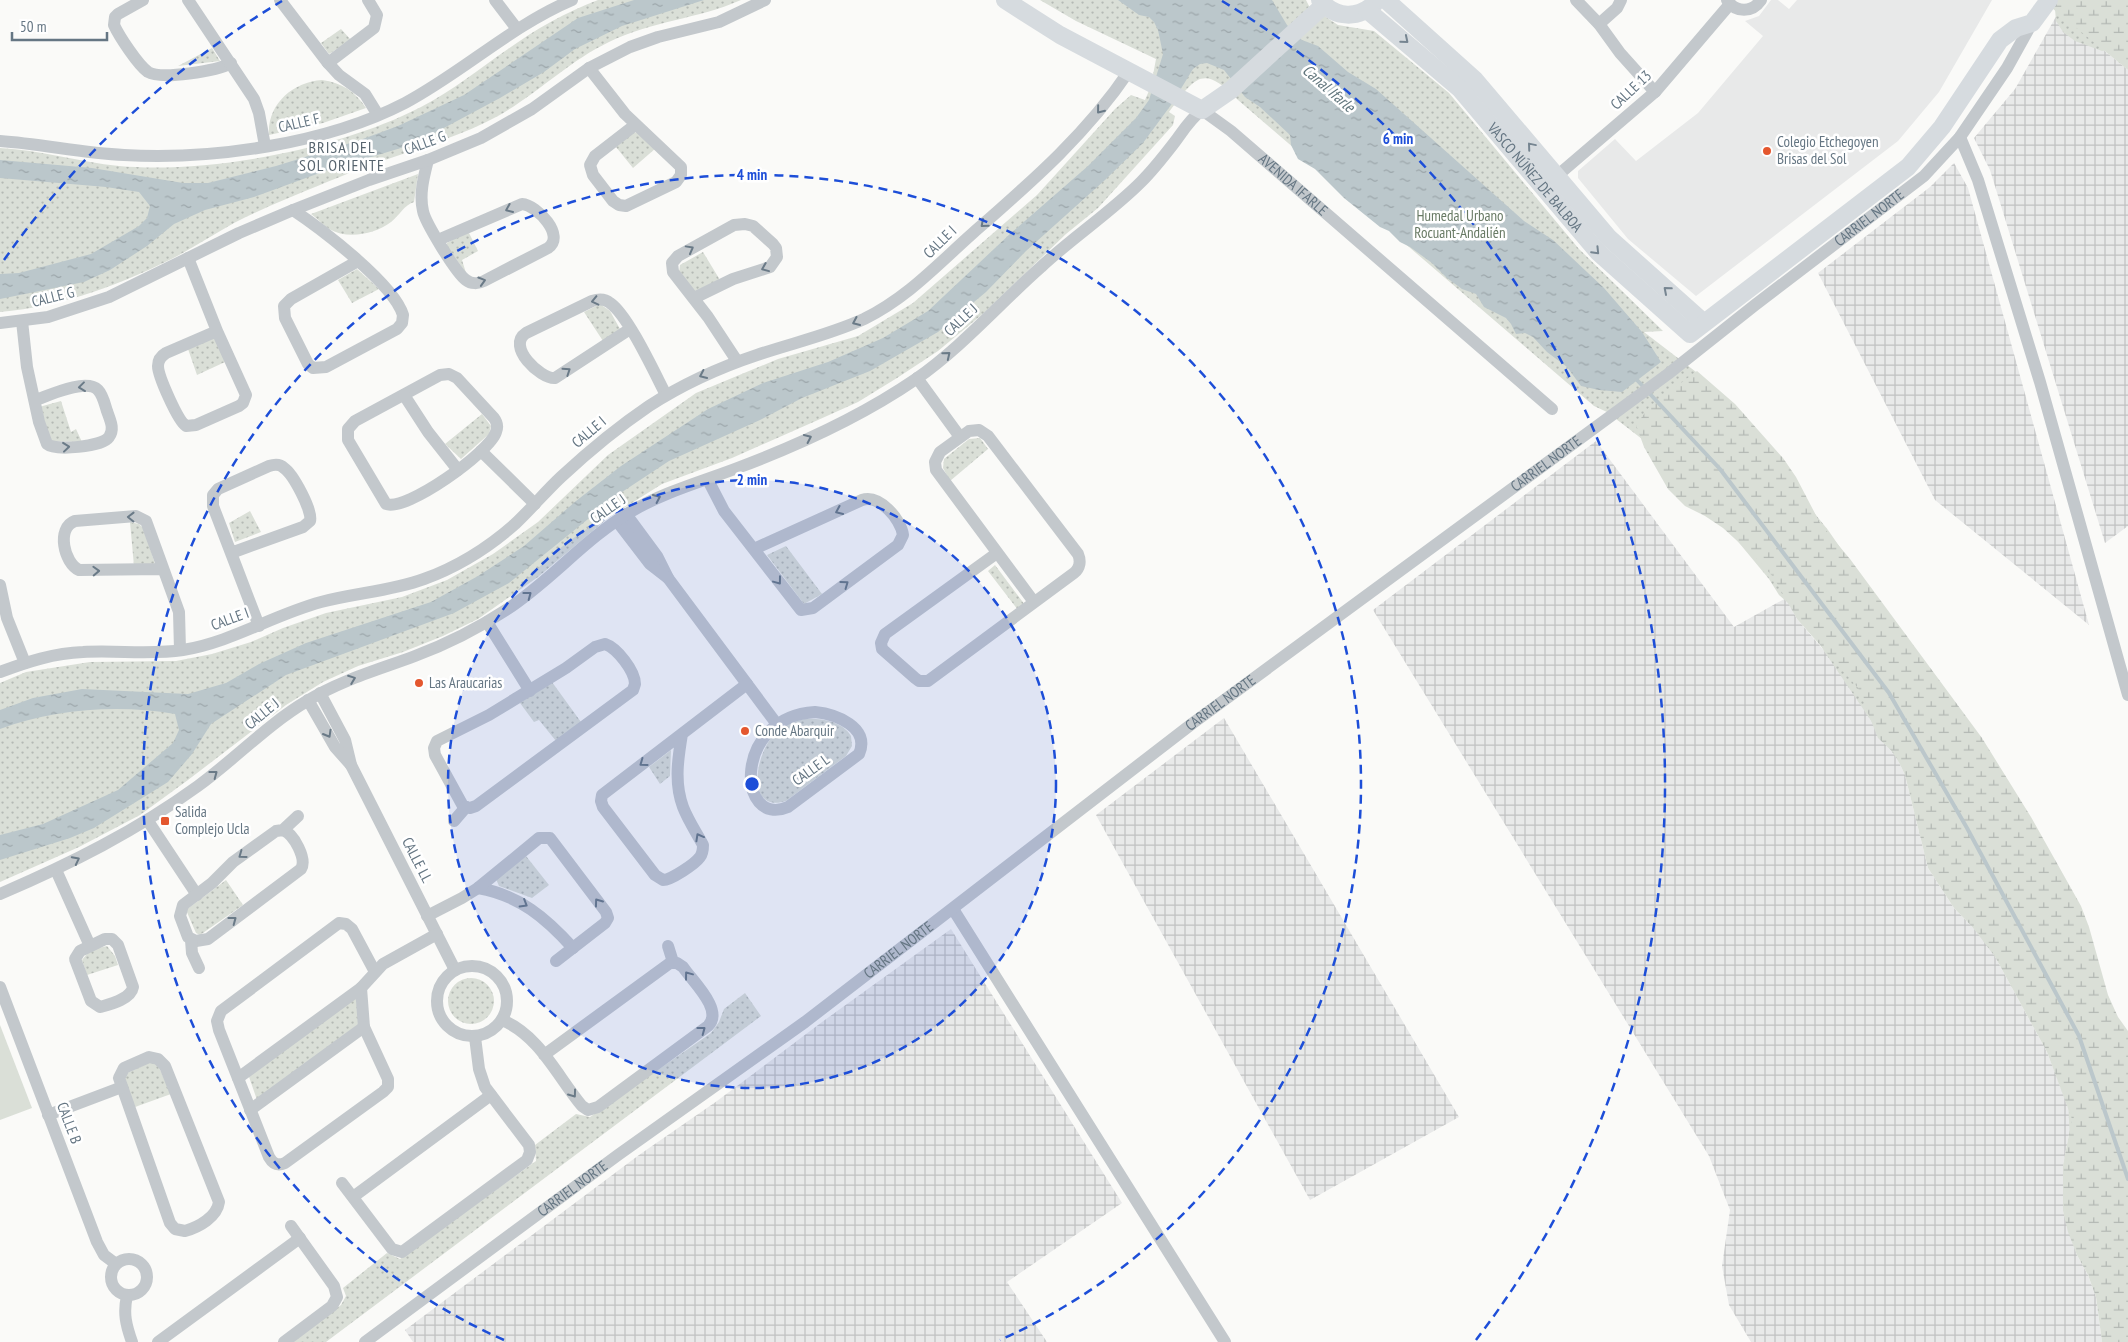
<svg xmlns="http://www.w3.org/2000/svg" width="2128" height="1342" font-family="'PT Sans Narrow',sans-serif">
<defs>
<pattern id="industrial-grid" width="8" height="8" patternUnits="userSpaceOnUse" patternTransform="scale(1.25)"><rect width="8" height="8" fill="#e8e9e9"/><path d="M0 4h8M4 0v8" fill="none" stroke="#c0c1c2"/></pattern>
<pattern id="grass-dots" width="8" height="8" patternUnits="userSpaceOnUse" patternTransform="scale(1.25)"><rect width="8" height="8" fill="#dadfd7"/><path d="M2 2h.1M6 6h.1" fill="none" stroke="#b4b9b4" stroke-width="1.8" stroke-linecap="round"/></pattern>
<pattern id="wetland-marsh" width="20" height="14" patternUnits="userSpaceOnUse" patternTransform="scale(1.25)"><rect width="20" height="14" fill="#dadfd7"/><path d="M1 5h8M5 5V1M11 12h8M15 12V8" fill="none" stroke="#b4b9b4"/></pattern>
<pattern id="water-ripples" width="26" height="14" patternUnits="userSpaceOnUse" patternTransform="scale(1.25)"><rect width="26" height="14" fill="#bbc7cb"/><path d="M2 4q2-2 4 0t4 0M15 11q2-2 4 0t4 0" fill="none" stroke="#9ca6aa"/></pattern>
</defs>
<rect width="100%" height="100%" fill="#fafaf8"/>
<!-- built -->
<path fill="#e8e9e9" d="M1771,0H1778L1789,9L1797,0H1992L1939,92L1898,141L1696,296L1628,239L1578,178V171L1615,139L1636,161L1698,113L1763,36L1745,21L1759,16Z"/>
<!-- industrial -->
<path fill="url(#industrial-grid)" d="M2058,13L2128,70V526L2105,543L1990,170L1974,138L2015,89Z
M1954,163L1968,188L2089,625L1935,500L1818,273L1930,187Z
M1596,441L1734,627L1786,598L1797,619L1827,654L1895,754L1905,775L1928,868L1954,908L1987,942L2047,1052L2064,1096L2072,1119L2063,1165V1211L2077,1255L2088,1275L2096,1297L2102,1342H1751L1729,1305L1722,1266L1730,1210L1709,1156L1373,610Z
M1224,718L1459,1117L1310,1200L1096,815Z
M951,929L1122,1203L1007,1282L1047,1342H413L405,1330L639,1155L717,1101L822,1022Z"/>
<!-- grass -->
<path fill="url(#grass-dots)" d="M598,0H741C698,19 652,21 609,42C569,61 537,94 498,116C463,135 425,146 388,159C365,166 342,176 320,185C291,197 261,209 234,223C216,233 199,244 181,254C126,283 62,307 0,312V148C40,150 79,162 119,166C209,174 340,149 421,107C452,91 479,69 508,49C536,29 566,12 598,0Z
M1040,0H1306L1309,6L1338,25L1374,31L1449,93L1579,249L1663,331L1644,332L1700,375L1713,388L1828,530L1967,731L2092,1000L2072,1183L2067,1079L2021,991L1952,900L1903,768L1824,651L1804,617L1779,595L1769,579L1735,538L1642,439L1607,412L1594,406L1238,100C1203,63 1195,77 1169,112L1175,116L1173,125L1098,208L1066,234L985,312L938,351L897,378L858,402L818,420L732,458L662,484L608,518L538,577L478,619L443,636L403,652L358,666L323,682L286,705L188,780L140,815L79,847L0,882V683L26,672L90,662L176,661L212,654L251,642L283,628L326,613L402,597L447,580L493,554L538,522L608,455L696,393L778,359L858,336L913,303L1037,195L1115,109L1131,95L1145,100L1151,86L1156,59L1076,21Z
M2128,0V47L2102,51L2075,41L2063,32L2056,21L2055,9Z
M341,29L351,40L329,54L321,43Z
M212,48L220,61L178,66Z
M322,80C342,83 355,91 366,108L323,123L269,135C267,104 293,82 322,80Z
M638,132L656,148L633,168L616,147L633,133Z
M418,174L414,202C404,205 400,215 391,222C375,234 348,240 329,229C323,225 317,218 311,214Z
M468,231L478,251L462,260L466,273L447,246V243Z
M703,252L720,280L693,292L679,273L680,265Z
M357,269L379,289L352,303L338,280Z
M600,304L610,311L620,329L603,341L584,312Z
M215,336L225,362L197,375L188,349Z
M61,401L71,432L76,429L82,442L50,441L39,407Z
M482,414L491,426L489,434L461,459L445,444Z
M980,438L988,449L950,481L943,468L944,459L969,439Z
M250,511L261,532L235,542L229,523Z
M130,522L139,524L144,529L155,564L134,566Z
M786,546L822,594L804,604L767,555Z
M995,565L1025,605L1018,610L988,571Z
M552,682L581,722L556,741L539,720L534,722L520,703Z
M804,719C821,718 842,721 851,736L852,746L846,756L786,801C742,815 755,741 785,725C791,722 798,721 804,719Z
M671,750L670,776L660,784L649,767Z
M526,856L549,885L532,898L499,886L496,879Z
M226,880L243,905L200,935L196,933L186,910Z
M107,946L115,956L118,965L87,975L82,960L90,950Z
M448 1001a23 23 0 1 1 46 0a23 23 0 1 1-46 0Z
M745,993L761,1016L326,1342H293L341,1305L346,1296L343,1288L387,1253L400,1259L536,1161L535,1145L576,1114L590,1117L711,1033L719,1022L724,1009Z
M356,996L359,1024L257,1100L248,1074Z
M153,1061L157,1063L171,1094L135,1107L123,1075Z"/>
<!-- wetland -->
<path fill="url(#wetland-marsh)" d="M2042,0H2128V70Z
M1697,371L1735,404L1783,458L1796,477L1820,523L1850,559L1982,738L2031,817L2081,906L2089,927L2108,995L2118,1017L2128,1031V1342H2102L2096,1297L2088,1275L2077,1255L2068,1232L2063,1211V1165L2072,1119L2047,1052L1987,942L1954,908L1928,868L1905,775L1895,754L1878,738L1858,688L1797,619L1774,578L1758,560L1723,528L1705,516L1685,506L1668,489L1644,447L1636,425L1650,406Z"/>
<!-- pitch -->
<path fill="#dadfd7" d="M0,1025L32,1108L0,1120Z"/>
<!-- water -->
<path fill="url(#water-ripples)" d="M634,0H704L622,26L575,49L544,72L500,98L414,144L325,171L254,197L205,210L174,224L147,246L110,270L84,282L0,299V274L19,273L91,254L139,226L147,218L150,206L139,192L106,187L0,178V160L92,168L183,183H208L276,166L360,140L398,126L464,95L578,18Z
M1118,0H1272L1287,25L1302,40L1318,46L1348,72L1376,89L1524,221L1553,240L1604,288L1642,332L1661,362L1622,392L1599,390L1581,386L1567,367L1547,352L1533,337L1525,333L1516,334L1511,324L1506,318L1484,307L1476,294L1462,289L1447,278L1432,263L1410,247L1400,242L1389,231L1380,227L1344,198L1315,169L1298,159L1291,145L1290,135L1260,107L1245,97L1224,70L1207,63L1200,64L1193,69L1171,105L1143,143L1105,180L1026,251L986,292L938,332L870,371L802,398L760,420L669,461L619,494L509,583L454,613L286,675L211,724L192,754L168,782L94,828L70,838L0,860V835L43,824L118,790L173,743L179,730L175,714C118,704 54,709 0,729V710L33,698L82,689L188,694L226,683L259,664L306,643L431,602L478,576L524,546L576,501L621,466L708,409L763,383L828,362L883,338L928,311L1011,233L1088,166L1136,118L1149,100L1163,54L1158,30L1154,22L1149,17L1139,15Z"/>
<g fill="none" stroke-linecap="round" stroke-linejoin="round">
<!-- stream -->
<path stroke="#bbc7cb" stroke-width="4" d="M1637,380L1720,469L1889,693L1967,828L2079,1036L2128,1179"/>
<!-- street -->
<g stroke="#c3c8cc" stroke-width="12">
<path d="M143,0L118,14L115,17L114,25C119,36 138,65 148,72C161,80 217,71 231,63"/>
<path d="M188,0L254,99L259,113L265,146"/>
<path d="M280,0L328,63L339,75L365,94L378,115"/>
<path d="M495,0L517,29"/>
<path d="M1576,0L1599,24L1620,53L1655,92"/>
<path d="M1727,0C1736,13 1752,13 1761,0"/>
<path d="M1599,24L1617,8L1621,0"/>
<path d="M328,63L374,28L377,15L368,0"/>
<path d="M589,68L625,114L681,167V175L676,182L626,206L619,205L613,201L593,175L590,165L595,156L635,125"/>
<path d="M1960,137L1978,180L2040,382L2128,695"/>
<path d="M0,141C42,144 82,153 124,155C213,160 326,144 405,103C463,72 511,26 572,0"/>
<path d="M428,160C424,176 419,194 423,211C425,222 456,273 466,280C471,284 478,284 484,281L548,248C566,236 537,205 522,204L438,240"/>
<path d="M1551,181L1655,92L1730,4"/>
<path d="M293,210C320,228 394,284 403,315L402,323L397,329L326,367L313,368L308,364L285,318L284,306L291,299L358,261"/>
<path d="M188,258L217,331L246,395L243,403L239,406L196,425L186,426C178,421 158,376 158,366C158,360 161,356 166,353L217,331"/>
<path d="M694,298L733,279L770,267L777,257L776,248L773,244L753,226L745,224L734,225L678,256L672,263L673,272L708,317L737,361"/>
<path d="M22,321L27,367L39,422L47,444C55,451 102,447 109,437C115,429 110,420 107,411C105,405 103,395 98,390C86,378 50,395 36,400"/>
<path d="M0,323L48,317L109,297L239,233L293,210L369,180L428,160L481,138L532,109L589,68L630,47L658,37L719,22L765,0"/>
<path d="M630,329L555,378C540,379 506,346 526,333L592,301C598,299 604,298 610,303C628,315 655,374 666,395"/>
<path d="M449,374L457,378L494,418C497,422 498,427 496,432C490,452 406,512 386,504L348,440V429L355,421L440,375Z"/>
<path d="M917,378L960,437"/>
<path d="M404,395L428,432L458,470"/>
<path d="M481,451L535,504"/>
<path d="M708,480L724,511L801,610L813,608L898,545L903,535C901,519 879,494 862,500L754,549"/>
<path d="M626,514L657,556L668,578L776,723"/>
<path d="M617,521L650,564L668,578"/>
<path d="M231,553L303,527L310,521C313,511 293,474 284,468C280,464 275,464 269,466L218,489L213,495V506C228,546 244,586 259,626"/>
<path d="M997,553L885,634L881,643L882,649L915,678L919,681H928L1074,573C1080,568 1081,561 1078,554L988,436L979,430L969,431L940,452L935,462L936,470L1034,602"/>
<path d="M162,569L79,570C64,563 56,528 75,521L136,516L146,521L179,612L180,650"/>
<path d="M0,585L7,618L25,663"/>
<path d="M487,622L530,691"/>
<path d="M605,644C617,648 635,671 635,684L633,690L476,806L470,808L463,806L435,755L434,748L437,741L489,715L566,668L595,647Z"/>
<path d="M0,672C27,662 54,653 83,652C117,650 150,655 183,650C232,642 273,615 321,602C355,593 391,591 424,579C457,567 489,547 515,524C531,509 545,492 561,477C589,451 618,427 649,406C683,384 718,368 757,355C792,343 829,335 864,319C907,298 937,265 973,233C1030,183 1086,135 1129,71"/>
<path d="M320,693L345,740L351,765L455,970"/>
<path d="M308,700L335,747L351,765"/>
<path d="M815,712C835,714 871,727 859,754L788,807C737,829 732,717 815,712Z"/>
<path d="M682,734C678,758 674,783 683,807C688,820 696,832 703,845C703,849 703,853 700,857C695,864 671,880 663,880L655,875L603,807L601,801L602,795L747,684"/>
<path d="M148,821L197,895"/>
<path d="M454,821L466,807"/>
<path d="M283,830C294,834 307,859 301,869L208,939L196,941L188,937L180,916L183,905L212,883L233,862L276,831L283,830L298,816"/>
<path d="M56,870L90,946"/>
<path d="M478,888C519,895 546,918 573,948"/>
<path id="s1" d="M0,894C70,864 136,831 198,786C235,759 268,724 307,701C341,680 378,670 415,656C447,644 477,629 506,610C551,581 585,538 632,511C666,491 704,481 740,467C801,444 862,416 916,379C962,347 999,304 1041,267C1073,237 1110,213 1141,182C1153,170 1164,156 1174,143C1183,131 1190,119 1202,110L1231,131L1552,409"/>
<path d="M953,909L1225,1342"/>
<path d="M427,916L462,898L478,888L539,838H550L606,912L608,918L605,923L556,961"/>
<path d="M105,939H112L118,945L133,987C131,999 111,1004 100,1007L91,1001L75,959L80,951Z"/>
<path d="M191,940L192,953L199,968"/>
<path d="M668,946L673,962"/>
<circle cx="472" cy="1001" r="35"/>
<path d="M0,987L97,1242L104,1255L116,1264"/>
<path d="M361,988L364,1027L388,1079V1087L383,1092L285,1163C278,1166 273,1164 269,1157L219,1030L217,1021L221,1011L339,923L346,924L352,929L375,972"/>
<path d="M502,1020C540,1036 557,1076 582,1106L588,1110L598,1107L708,1026C724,1010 693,982 683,967L677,963H670L544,1055"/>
<path d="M149,1057L158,1059L165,1066L219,1202C217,1217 199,1227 185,1231L175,1229L170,1223L119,1078L124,1068Z"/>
<path d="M238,1078L361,988L383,964L437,934"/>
<path d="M250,1110L364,1027"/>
<path d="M48,1115L122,1087"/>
<path d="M342,1183L392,1249L402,1252L527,1160L530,1152L529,1145L485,1087L479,1069L475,1037"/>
<path d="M353,1197L491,1095"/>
<circle cx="129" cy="1277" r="18"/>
<path d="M127,1296C123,1313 126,1325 132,1342"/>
<path d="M158,1342L300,1238"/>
<path d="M284,1342L332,1306L337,1297L334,1286L291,1226"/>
<path id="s2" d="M365,1342L618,1155L805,1022L1193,723L1668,374L1755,305L1924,176L1960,137L2007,68L2032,23"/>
</g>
<!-- secondary -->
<g stroke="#d6dbdf" stroke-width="18">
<path d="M1005,0L1060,35L1202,110L1231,90L1324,5"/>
<path d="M1320,0C1335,19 1359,19 1375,3"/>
<path d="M1386,0L1475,80L1609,238L1703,322"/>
<path id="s3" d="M1367,10L1460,89L1598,252L1690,334L1908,167L1942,127L2000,40L2016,28L2032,23L2049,0"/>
</g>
</g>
<!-- one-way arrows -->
<defs><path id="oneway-chevron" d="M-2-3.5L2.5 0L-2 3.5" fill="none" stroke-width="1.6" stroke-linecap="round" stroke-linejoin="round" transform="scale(1.25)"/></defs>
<g stroke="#768591">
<use href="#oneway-chevron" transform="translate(1405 40) rotate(40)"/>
<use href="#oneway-chevron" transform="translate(1531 146) rotate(-130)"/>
<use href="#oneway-chevron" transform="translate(1596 251) rotate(46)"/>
<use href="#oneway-chevron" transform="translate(1667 290) rotate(-139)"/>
</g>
<g stroke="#6a7a87">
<use href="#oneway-chevron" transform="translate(1100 110) rotate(129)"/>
<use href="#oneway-chevron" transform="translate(509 209) rotate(157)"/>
<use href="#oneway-chevron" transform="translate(984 224) rotate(139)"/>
<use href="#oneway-chevron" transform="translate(690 249) rotate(-29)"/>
<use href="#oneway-chevron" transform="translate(765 268) rotate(158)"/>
<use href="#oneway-chevron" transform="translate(482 281) rotate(-17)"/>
<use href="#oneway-chevron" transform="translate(595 301) rotate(167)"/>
<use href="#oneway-chevron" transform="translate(856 322) rotate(156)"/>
<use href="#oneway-chevron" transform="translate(947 355) rotate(-39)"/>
<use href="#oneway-chevron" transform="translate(567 371) rotate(-34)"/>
<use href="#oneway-chevron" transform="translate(703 375) rotate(155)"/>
<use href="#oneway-chevron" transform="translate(82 387) rotate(173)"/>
<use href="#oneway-chevron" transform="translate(808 438) rotate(-25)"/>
<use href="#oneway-chevron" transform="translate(66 447) rotate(-6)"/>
<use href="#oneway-chevron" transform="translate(657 498) rotate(-25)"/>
<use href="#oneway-chevron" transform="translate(839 511) rotate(156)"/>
<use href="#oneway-chevron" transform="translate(131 517) rotate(-179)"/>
<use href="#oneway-chevron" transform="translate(96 571) rotate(-2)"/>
<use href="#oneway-chevron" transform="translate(778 581) rotate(53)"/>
<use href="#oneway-chevron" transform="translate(845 584) rotate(-36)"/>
<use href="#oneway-chevron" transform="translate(528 595) rotate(-37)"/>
<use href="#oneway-chevron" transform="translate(352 679) rotate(-21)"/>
<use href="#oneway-chevron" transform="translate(328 734) rotate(60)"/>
<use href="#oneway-chevron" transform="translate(643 763) rotate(144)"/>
<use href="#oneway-chevron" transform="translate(214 774) rotate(-37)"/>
<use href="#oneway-chevron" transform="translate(699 837) rotate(-119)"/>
<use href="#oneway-chevron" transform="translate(242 855) rotate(144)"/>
<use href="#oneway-chevron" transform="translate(76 860) rotate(-27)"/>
<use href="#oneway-chevron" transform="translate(598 902) rotate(-126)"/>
<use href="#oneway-chevron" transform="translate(524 904) rotate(31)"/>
<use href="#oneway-chevron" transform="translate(233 920) rotate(-37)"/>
<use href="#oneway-chevron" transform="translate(688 975) rotate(-127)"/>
<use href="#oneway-chevron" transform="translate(702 1030) rotate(-37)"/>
<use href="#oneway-chevron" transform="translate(573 1094) rotate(54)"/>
</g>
<!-- distance rings -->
<circle cx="752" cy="784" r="304" fill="#1d4ed8" fill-opacity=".12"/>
<g fill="none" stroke="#1d4ed8" stroke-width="2.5" stroke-dasharray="9 6">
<circle cx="752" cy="784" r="304"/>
<path d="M504 1340A609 609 0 1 1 1000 1340"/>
<path d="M4 260A913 913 0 0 1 282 1M1222 1A913 913 0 0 1 1476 1340"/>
</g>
<!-- markers -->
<g fill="#e4572e" stroke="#fff" stroke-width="2">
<circle cx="1767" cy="151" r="5"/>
<circle cx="419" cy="683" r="5"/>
<circle cx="745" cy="731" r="5"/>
<rect x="160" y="816" width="10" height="10" rx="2.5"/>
</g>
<g text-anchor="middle" stroke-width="5" stroke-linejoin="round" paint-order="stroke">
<!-- street labels -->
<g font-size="15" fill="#657683" stroke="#fff">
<text transform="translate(1631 90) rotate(-43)" y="5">CALLE 13</text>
<text transform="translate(299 123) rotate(-13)" y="5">CALLE F</text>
<text transform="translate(425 143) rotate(-20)" y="5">CALLE G</text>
<text dy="5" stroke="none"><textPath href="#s3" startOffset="238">VASCO NÚÑEZ DE BALBOA</textPath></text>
<text dy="5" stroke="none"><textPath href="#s1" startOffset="1570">AVENIDA IFARLE</textPath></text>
<text dy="5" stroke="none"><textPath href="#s2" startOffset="1878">CARRIEL NORTE</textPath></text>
<text transform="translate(940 242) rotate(-44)" y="5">CALLE I</text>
<text transform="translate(53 297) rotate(-14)" y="5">CALLE G</text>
<text transform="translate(961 320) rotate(-43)" y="5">CALLE J</text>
<text transform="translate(589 432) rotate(-40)" y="5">CALLE I</text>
<text dy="5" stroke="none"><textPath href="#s2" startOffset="1472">CARRIEL NORTE</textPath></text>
<text transform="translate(608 509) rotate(-35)" y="5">CALLE J</text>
<text transform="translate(230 619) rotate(-20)" y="5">CALLE I</text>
<text dy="5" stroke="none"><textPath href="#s2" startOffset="1068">CARRIEL NORTE</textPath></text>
<text transform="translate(262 714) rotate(-39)" y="5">CALLE J</text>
<text transform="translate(811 770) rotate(-36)" y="5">CALLE L</text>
<text transform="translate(417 860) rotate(63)" y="5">CALLE LL</text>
<text dy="5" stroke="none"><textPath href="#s2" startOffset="662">CARRIEL NORTE</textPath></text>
<text transform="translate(69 1123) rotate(69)" y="5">CALLE B</text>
<text dy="5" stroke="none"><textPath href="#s2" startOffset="258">CARRIEL NORTE</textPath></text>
</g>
<!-- poi labels -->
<g font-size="15" fill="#657683" stroke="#fff" text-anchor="start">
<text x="1777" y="147">Colegio Etchegoyen<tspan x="1777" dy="17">Brisas del Sol</tspan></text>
<text x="429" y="688">Las Araucarias</text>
<text x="755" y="736">Conde Abarquir</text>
<text x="175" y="817">Salida<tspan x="175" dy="17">Complejo Ucla</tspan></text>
</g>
<!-- park labels -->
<g font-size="15" fill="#687a64" stroke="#fff">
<text x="1460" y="221">Humedal Urbano<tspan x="1460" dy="17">Rocuant-Andalién</tspan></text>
</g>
<!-- water labels -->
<g font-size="16" font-style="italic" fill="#60757c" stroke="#fff">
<text transform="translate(1329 88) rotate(41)" y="6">Canal Ifarle</text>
</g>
<!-- neighbourhood labels -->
<g font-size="16" letter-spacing="1" fill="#57646e" stroke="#fff">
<text x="342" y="153">BRISA DEL<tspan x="342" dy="18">SOL ORIENTE</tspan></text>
</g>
</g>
<circle cx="752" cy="784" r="8" fill="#1d4ed8" stroke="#fff" stroke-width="2.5"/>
<g font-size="15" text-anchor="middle" font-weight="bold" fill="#1d4ed8" stroke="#fff" stroke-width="5" stroke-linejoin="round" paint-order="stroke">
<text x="1398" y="144">6 min</text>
<text x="752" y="180">4 min</text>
<text x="752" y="485">2 min</text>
</g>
<!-- scale -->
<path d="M12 32v8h95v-8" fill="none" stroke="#657683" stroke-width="2.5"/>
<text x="20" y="32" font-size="15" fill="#657683" stroke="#ffffff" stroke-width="4" paint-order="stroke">50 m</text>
</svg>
